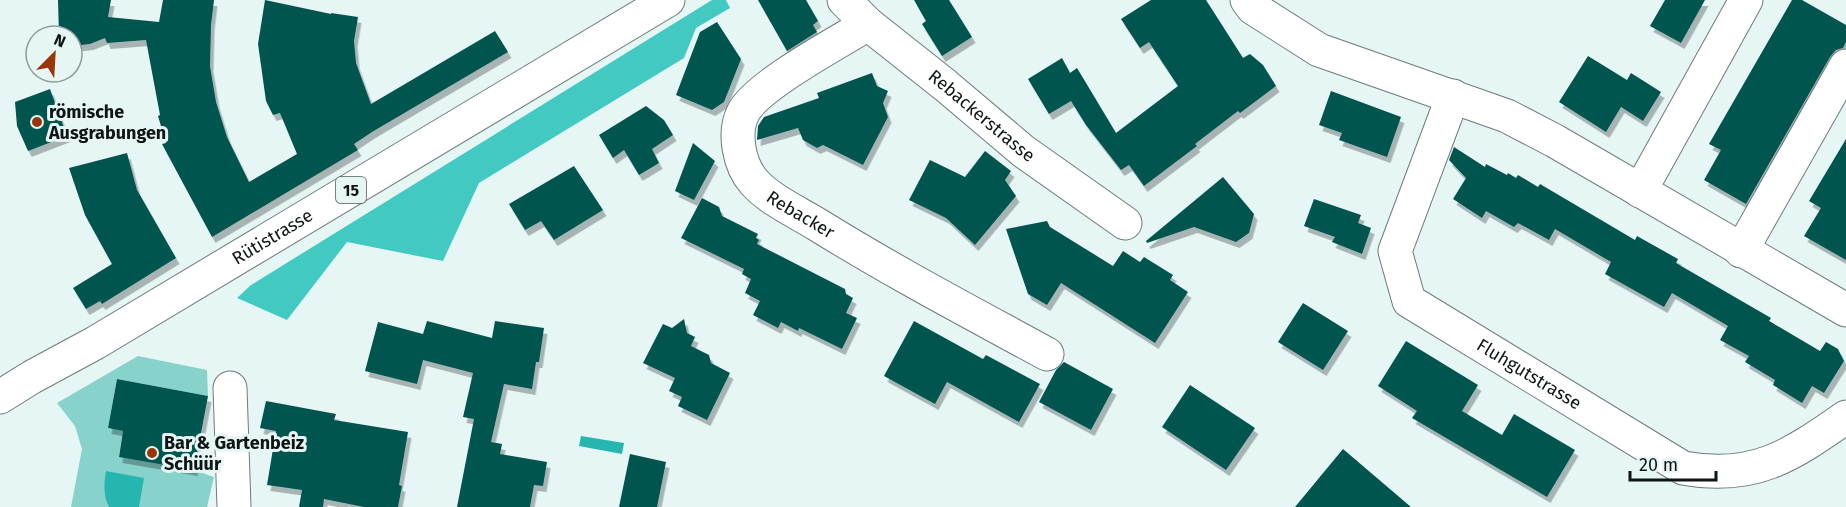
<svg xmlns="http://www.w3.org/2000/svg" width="1846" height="507" font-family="'Fira Sans',sans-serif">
<defs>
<filter id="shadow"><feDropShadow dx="3.5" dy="6" stdDeviation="0" flood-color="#0004"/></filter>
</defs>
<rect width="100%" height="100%" fill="#e5f6f4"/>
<!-- green -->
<path fill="#88d2cc" d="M138,356L207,370L208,396L117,379L108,428L123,431L119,456L194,470L214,477L207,507H71L82,449L75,426L57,403Z"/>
<!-- forest -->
<path fill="#42cac2" d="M712,0H726L730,8L696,28L684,58L479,183L443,261L347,242L287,320L237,298L251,285Z"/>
<!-- water -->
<path fill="#25b7af" d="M581,436L624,443L622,454L579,446Z
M106,471L144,478L139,507H109C103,495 104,484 106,471Z"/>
<!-- building -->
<path fill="#015450" filter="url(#shadow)" d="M58,0H111L108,17L159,22L163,0H214L211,25L210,66L216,102L227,137L249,182L297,154L280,113L273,115L266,101L258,44L265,0L331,14V13L358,17L354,41L356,63L371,104L495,31L508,52L372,132L354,144L358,150L212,237L162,144L166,143L158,116L160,115L146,40L107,43L105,38L90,44L72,46V36H59Z
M758,0H806L818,21L813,25L817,32L787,51Z
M914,0H949L972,37L942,56L922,24L926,21Z
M1151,0H1206L1243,58L1250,54L1263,65L1276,86L1240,113L1238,111L1195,144L1197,146L1144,186L1129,165L1121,170L1086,125L1071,101L1049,114L1028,79L1062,58L1070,73L1077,68L1116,133L1178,86L1149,42L1140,48L1121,19Z
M1665,0H1705L1681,43L1650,26Z
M1792,0H1802L1846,25V42L1843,48L1836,50L1830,57L1746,204L1704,180L1721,150L1709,144Z
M717,22L741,59L724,102L712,110L676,95L700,32Z
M1588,56L1627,80L1631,73L1661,92L1643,121L1621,107L1606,132L1559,102Z
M872,73L877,86L888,91L883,103L888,117L863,165L823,145L817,148L803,140L798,128L757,140L758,126L764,117L819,98L817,93Z
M50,89L67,136L28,151L17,126L15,102Z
M1331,91L1401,117L1387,157L1339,140L1342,133L1319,125Z
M646,106L664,120L673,135L652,149L659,163L639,175L624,150L613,158L599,135Z
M1846,139V260L1804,236L1821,208L1809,201Z
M693,143L715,161L694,200L675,191Z
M1454,147L1485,167L1486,164L1507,175L1508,173L1516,178L1518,175L1538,187L1540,184L1635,240L1637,236L1653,245L1678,259L1676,263L1771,318L1769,321L1820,351L1826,342L1838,349L1844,361L1824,393L1812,386L1802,403L1773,385L1775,380L1745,362L1749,356L1720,340L1728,326L1672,293L1664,307L1605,274L1611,262L1555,229L1549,240L1518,223L1514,227L1486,211L1482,218L1453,199L1466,178L1449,160Z
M985,151L1011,171L1005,180L1016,196L975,245L946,218L909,200L930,160L965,177Z
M127,153L137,190L176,258L102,304L100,301L86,309L73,288L112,264L85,215L69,168Z
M574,166L603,210L554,240L541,221L525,230L509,204Z
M1223,177L1254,214L1249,233L1236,242L1194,227L1147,243L1146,241Z
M702,198L719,207L722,216L758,234L756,238L759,240L757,244L845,289L846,294L853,298L846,313L857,318L842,349L799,328L798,331L781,322L778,328L753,315L760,301L745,293L751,279L742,274L744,269L681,238Z
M1314,199L1361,215L1358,223L1371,228L1362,254L1332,242L1335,237L1304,226Z
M1047,221L1050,227L1113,266L1123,251L1140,262L1144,257L1173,275L1170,280L1188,292L1155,343L1061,283L1047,305L1028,294L1006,229Z
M1303,303L1348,331L1323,370L1278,342Z
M684,319L687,333L695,337L691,346L709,355L711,363L730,373L707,420L678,406L682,397L669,391L675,378L643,363L663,324L672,328Z
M427,321L492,338L495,321L544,328L539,362H536L532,389L504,384L491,442L502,444L500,454L547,462L543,486L534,485L530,507H457L474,419L463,417L473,373L423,360L417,384L365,371L378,322L423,334Z
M914,321L983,359L986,355L1040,384L1019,422L947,382L935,404L884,376Z
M1406,341L1478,385L1462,411L1502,435L1514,414L1575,450L1547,497L1412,418L1417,411L1378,386Z
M1064,362L1113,389L1091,430L1039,402L1056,370Z
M117,379L208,396L194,470L119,457L123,431L108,428Z
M1190,385L1255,428L1226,470L1162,427Z
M266,401L336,414L334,420L408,432L399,485L402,486L398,507H364L324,499L323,507H299L302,490L267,485L276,431L260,428Z
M1343,449L1411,507H1295Z
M630,454L666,462L657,507H619Z"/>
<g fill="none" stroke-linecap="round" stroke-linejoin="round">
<!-- minor casing -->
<g stroke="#6d7b7a" stroke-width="35">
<g id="minor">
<path id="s1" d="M844,0L868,24L945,85L1023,151L1125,223"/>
<path d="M1247,0L1253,8L1319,50L1507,116L1555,141L1846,310"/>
<path id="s2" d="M868,24C839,42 756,86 743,113C733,133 739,165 754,182C770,200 797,212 818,225C892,271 970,312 1047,354"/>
<path id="s3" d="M1453,96L1395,251L1409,301L1683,468C1754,481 1790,456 1846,417"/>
<path d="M1640,191L1746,0"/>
<path d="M1741,251L1846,66"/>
<path d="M230,388L234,507"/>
</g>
</g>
<!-- primary casing -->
<g stroke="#6d7b7a" stroke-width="35">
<g id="primary">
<path id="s4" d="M0,397L32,377L95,343L668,0"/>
</g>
</g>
<!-- minor -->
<use href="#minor" stroke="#fff" stroke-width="33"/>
<!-- primary -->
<use href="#primary" stroke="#fff" stroke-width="33"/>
</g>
<!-- markers -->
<g fill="#9a3509" stroke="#e5f6f4" stroke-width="2">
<circle cx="37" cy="122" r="6"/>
<circle cx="152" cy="453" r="6"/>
</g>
<g text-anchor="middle" stroke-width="6" stroke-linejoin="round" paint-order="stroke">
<!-- shield labels -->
<rect fill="#e5f6f4" stroke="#4f5858" stroke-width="1.5" x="336" y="177" width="30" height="26" rx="4.5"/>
<g font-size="16" font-weight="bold" fill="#0f1515">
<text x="351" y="196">15</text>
</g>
<!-- poi labels -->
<g font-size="18" font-weight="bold" fill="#0f1515" stroke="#e5f6f4" text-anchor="start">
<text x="49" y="118">römische<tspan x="49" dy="21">Ausgrabungen</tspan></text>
<text x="164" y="449">Bar &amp; Gartenbeiz<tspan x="164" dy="21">Schüür</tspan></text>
</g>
<!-- street labels -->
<g font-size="18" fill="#0f1515" stroke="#e5f6f4">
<text dy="6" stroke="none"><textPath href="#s1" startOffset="180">Rebackerstrasse</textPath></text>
<text dy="6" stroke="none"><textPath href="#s2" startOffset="285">Rebacker</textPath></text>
<text dy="6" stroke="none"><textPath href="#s4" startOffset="316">Rütistrasse</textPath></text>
<text dy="6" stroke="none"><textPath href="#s3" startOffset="358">Fluhgutstrasse</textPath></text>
</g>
</g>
<!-- north arrow -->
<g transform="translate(54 54) rotate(24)"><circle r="28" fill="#e5f6f4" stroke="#8f9c9b" stroke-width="1.5"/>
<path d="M0-4.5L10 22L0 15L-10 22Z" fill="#9a3509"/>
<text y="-9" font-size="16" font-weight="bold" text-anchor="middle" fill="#0f1515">N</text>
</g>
<!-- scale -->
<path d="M1630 471v9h86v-9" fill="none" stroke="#0f1515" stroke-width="3"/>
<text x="1639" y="471" font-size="18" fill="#0f1515" stroke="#e5f6f4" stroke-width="4.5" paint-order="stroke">20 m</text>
</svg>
